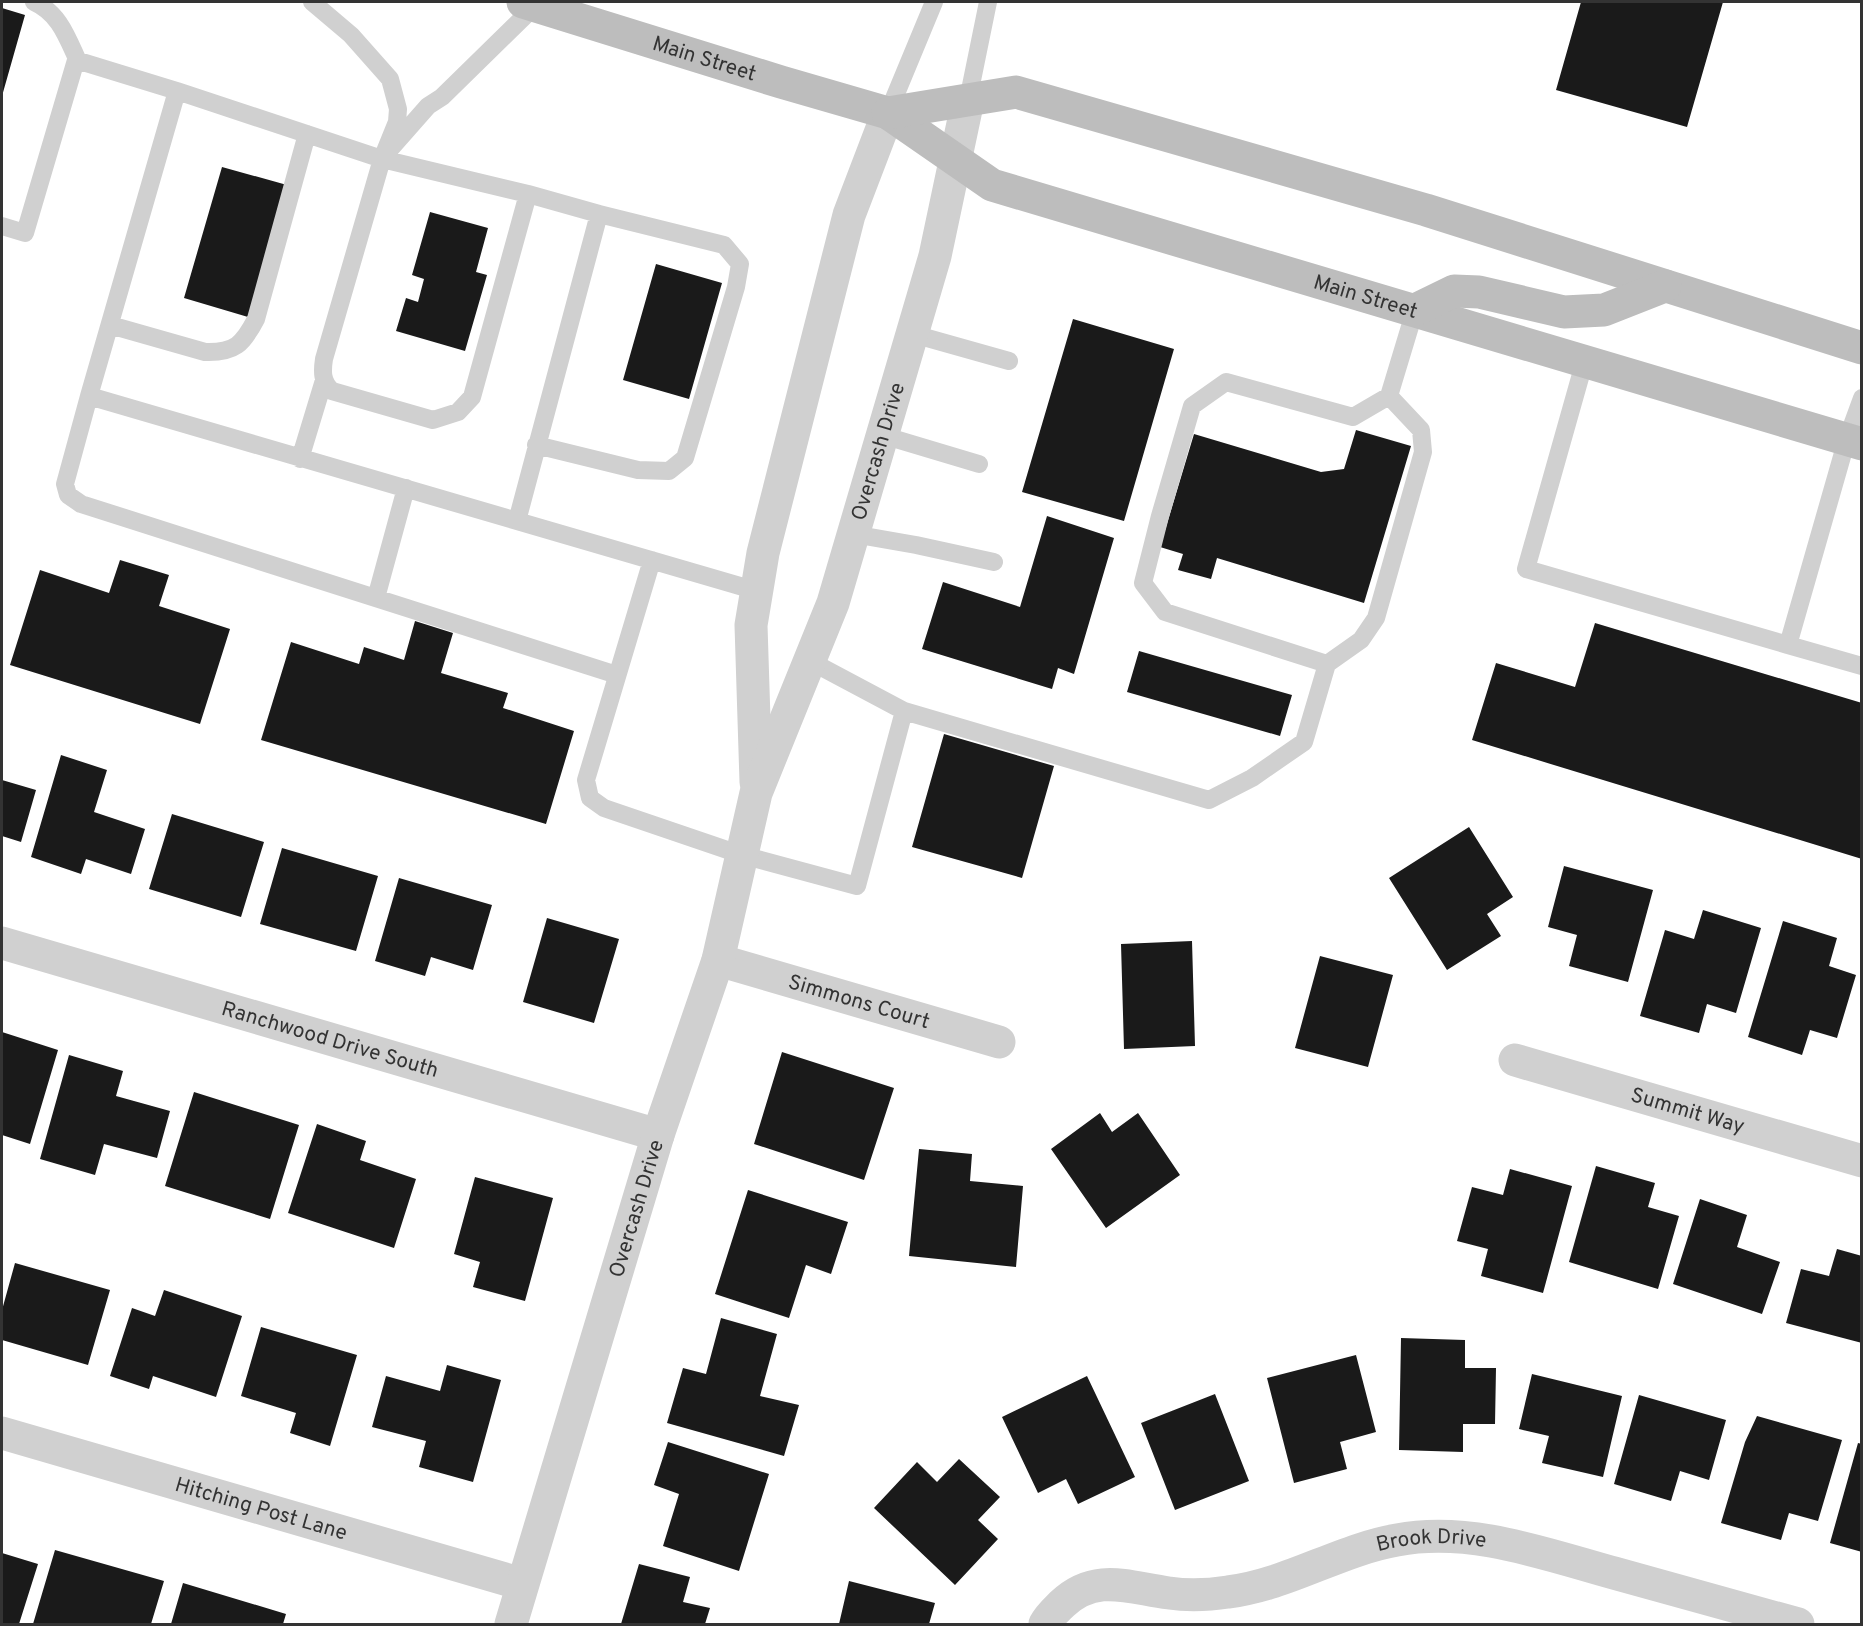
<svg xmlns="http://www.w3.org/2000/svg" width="1863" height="1626" font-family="Overpass,sans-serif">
<rect width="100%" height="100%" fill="#fff"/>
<!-- building -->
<path fill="#1a1a1a" d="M1581,2H1723L1687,127L1556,90Z
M2,8L25,15L2,96Z
M222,167L287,185L248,317L184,298Z
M430,212L488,228L476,272L487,275L465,351L396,331L406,298L418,302L424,279L412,275Z
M656,264L722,283L689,399L623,380Z
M1073,319L1174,349L1124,521L1022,492Z
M1356,430L1411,446L1364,603L1217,558L1211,579L1178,570L1183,554L1160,547L1194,434L1321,472L1344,469Z
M1047,516L1114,538L1074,674L1058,668L1052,689L922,649L943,582L1020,607Z
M120,560L169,575L159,606L230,629L200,724L10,665L40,570L109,593Z
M415,621L453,633L441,673L508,693L503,708L574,731L546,824L261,740L291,642L359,664L364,647L404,660Z
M1595,623L1862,703V859L1472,740L1496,663L1575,687Z
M1139,651L1292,695L1280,736L1127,692Z
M944,734L1054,766L1022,878L912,847Z
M61,755L107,770L94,812L145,829L131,874L86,859L81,874L31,857Z
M2,780L36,790L21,842L2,836Z
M172,814L264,842L241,917L149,889Z
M1469,827L1513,897L1487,914L1501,936L1447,970L1389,878Z
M282,848L378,876L356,951L260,924Z
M1564,866L1653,890L1628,982L1569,966L1577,935L1548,927Z
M399,878L492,905L473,970L431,957L425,976L375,961Z
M1703,910L1761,928L1736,1013L1707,1004L1699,1033L1640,1016L1665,930L1694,939Z
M547,918L619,939L594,1023L523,1002Z
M1783,921L1837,938L1829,966L1856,975L1837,1038L1810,1030L1802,1055L1748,1037Z
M1192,941L1195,1046L1124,1049L1121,944Z
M1320,956L1393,975L1368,1067L1295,1048Z
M2,1032L58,1050L30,1144L2,1135Z
M782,1052L894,1088L864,1180L754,1144Z
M69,1055L123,1071L116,1096L170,1111L157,1158L104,1144L95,1175L40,1159Z
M194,1092L299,1125L270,1219L165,1186Z
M1100,1113L1112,1132L1138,1113L1180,1175L1106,1228L1051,1149Z
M317,1124L366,1141L360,1160L416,1179L394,1248L288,1213Z
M919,1149L972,1154L970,1181L1023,1186L1016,1267L909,1256Z
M1596,1166L1655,1183L1648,1207L1679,1216L1658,1289L1569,1262Z
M1510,1169L1572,1186L1543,1293L1481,1276L1488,1249L1457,1241L1472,1187L1503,1195Z
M475,1177L553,1198L525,1301L473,1287L480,1262L454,1254Z
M748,1190L848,1222L831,1274L806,1265L789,1318L715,1294Z
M1700,1199L1747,1215L1737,1247L1780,1262L1762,1314L1673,1284Z
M1837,1249L1862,1256V1343L1786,1323L1801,1269L1829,1276Z
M15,1263L110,1290L88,1365L2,1340V1310Z
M164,1290L242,1316L216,1397L153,1376L149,1389L110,1376L132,1308L155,1316Z
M721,1318L777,1334L760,1396L799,1405L784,1456L667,1423L683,1368L706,1374Z
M261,1327L357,1355L330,1446L290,1433L296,1413L241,1396Z
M1401,1338L1465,1340V1368H1496L1495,1424H1463V1452L1399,1450Z
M1356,1355L1376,1432L1340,1442L1347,1469L1294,1483L1267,1378Z
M447,1365L501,1380L473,1482L419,1467L426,1441L372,1427L386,1376L440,1391Z
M1532,1374L1622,1396L1603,1477L1542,1463L1549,1436L1519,1429Z
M1087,1376L1135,1477L1078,1504L1066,1479L1038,1493L1002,1417Z
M1215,1394L1249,1481L1175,1510L1141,1423Z
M1639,1395L1726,1420L1709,1480L1680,1471L1671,1501L1614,1484Z
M1757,1416L1842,1440L1818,1521L1789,1513L1781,1540L1721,1523L1745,1442Z
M668,1442L769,1474L739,1571L663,1546L679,1494L654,1485Z
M1858,1443L1862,1444V1552L1830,1543Z
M959,1459L1000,1497L978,1520L998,1539L955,1585L874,1508L917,1462L937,1482Z
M55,1550L164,1581L151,1624H33Z
M2,1553L38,1564L19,1624H2Z
M639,1564L690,1577L683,1602L710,1608L705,1624H621Z
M849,1581L935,1603L929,1624H839Z
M183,1583L286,1614L283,1624H171Z"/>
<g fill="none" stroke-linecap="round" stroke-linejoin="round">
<!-- service -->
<path stroke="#d0d0d0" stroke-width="18" d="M34,2C59,13 67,37 78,61
M312,2L351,35L390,79L398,109L397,122L382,159L324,359C322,372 322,382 332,391L433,420L458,412L472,397L528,194
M968,100L988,2
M888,113L934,2
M391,148L428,106L442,97L536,5
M2,226L25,233L76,60L177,91
M110,325L205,352C235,353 243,344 256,319L307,134
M913,334L1009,361
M1585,360L1526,569L1788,645
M89,396L65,484L68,495L81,504L617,675
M1862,398L1847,439L1788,645L1862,666
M882,435L979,464
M536,445L638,470L669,471L685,458L736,287L740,264L724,245L599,214
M300,459L324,380
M517,521L599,214L528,194L382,159L177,91L89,396L757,591
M853,534L916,545L994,562
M652,560L586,780L590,798L604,808L742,855L857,886L904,711
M376,598L406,488
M810,661L904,711L1209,800L1252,778L1304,742L1327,664L1165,612L1143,583L1160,516L1192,406L1226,382L1353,417L1389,396L1415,310
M1327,664L1361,640L1376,618L1423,452L1421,430L1389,396"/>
<!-- minor -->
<g stroke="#d0d0d0" stroke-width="33">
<path d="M756,782L751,625L763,553L849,215L888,113"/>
<path id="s1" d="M2,943L658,1135"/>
<path id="s2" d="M718,960L999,1042"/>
<path id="s3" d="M1515,1060L1862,1161"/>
<path id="s4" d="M2,1433L522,1584"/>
<path id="s5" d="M511,1624L658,1135L718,960L756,793L833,603L935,256L968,100"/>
<path id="s6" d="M1045,1624C1049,1616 1056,1610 1062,1604C1096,1572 1129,1588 1169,1593C1188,1596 1209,1595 1228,1592C1287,1585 1339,1550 1397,1540C1470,1526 1545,1554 1614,1573C1676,1590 1737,1607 1798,1624"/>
</g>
<!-- secondary -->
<g stroke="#bdbdbd" stroke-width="33">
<path id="s7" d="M523,2L781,82L888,113L992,185L1862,444"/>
<path d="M888,113L1016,92L1426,210L1862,348"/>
<path d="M1415,310L1454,291L1479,292L1564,312L1604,310L1665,286"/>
</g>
</g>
<g text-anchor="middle" stroke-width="6" stroke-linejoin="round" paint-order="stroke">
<!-- street labels -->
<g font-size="21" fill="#333" stroke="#fff">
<text dy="7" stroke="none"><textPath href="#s7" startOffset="190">Main Street</textPath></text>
<text dy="7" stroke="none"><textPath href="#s7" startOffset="898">Main Street</textPath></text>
<text dy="7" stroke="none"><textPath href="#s5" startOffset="1230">Overcash Drive</textPath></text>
<text dy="7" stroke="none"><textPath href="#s2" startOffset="147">Simmons Court</textPath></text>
<text dy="7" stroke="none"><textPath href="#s1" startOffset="342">Ranchwood Drive South</textPath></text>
<text dy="7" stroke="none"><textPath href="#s3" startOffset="180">Summit Way</textPath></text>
<text dy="7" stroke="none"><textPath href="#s5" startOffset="434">Overcash Drive</textPath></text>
<text dy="7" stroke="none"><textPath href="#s4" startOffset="270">Hitching Post Lane</textPath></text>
<text dy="7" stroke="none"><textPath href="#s6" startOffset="410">Brook Drive</textPath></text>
</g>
</g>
<!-- border -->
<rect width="1863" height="1626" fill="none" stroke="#333333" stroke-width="6"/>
</svg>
